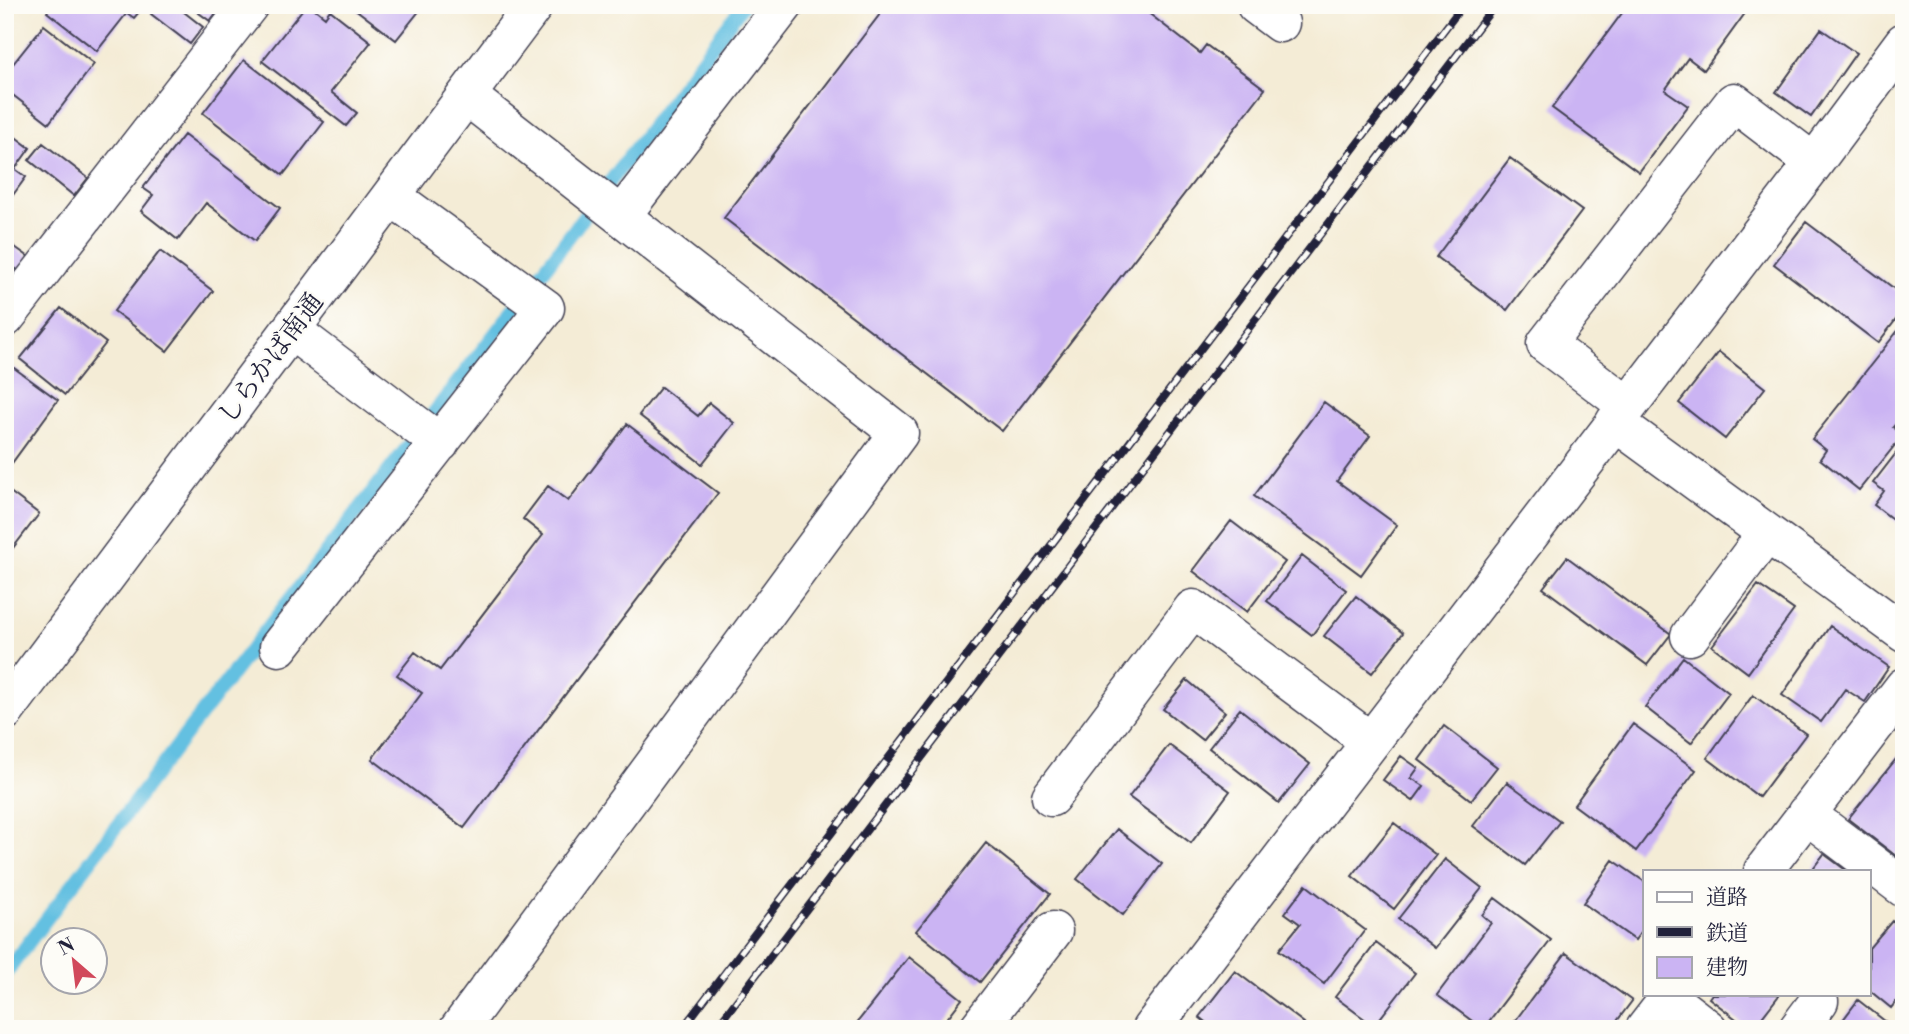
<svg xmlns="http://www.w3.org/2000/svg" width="1909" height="1034" font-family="'Libre Bodoni','Noto Serif JP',serif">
<rect width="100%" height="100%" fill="#fdfcf7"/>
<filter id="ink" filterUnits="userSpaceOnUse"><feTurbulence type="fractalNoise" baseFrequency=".0143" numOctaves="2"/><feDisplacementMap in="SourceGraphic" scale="14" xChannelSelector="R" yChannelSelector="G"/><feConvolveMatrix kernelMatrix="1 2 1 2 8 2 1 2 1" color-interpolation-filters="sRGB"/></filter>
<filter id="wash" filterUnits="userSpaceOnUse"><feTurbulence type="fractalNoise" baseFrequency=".00686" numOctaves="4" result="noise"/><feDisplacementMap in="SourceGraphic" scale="28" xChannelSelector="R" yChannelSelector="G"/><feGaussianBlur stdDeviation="1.57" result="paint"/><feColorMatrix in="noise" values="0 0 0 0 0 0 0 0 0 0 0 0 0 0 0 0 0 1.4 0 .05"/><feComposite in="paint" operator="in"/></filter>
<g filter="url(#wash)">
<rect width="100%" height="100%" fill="#f4ecd6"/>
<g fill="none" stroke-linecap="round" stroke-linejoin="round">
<!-- stream -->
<path stroke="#63c0e1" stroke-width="14" d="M5,974L192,726L537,279L743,5"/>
</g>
<g id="blocks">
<!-- building -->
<path fill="#cbb4f3" d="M52,5H145L134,18L127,13L97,51L47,12Z
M158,5H175L203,27L190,44L151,14Z
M188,5H222L210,21Z
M306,5H310L325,17L330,10L371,42L331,92L357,113L346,126L262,61Z
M350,5H424L396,40Z
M887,5H1138L1200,53L1206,45L1265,89L1002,431L724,218Z
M1628,5H1751L1704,70L1688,58L1665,90L1688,106L1639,172L1552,108Z
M44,25L94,64L49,123L5,89V74Z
M1821,29L1856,53L1811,117L1776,92Z
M244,60L324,122L283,175L203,113Z
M5,129L30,148L15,169L26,177L5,206Z
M184,135L280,208L255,241L206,203L178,240L141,211L153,195L143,188Z
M43,143L88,178L74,196L29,160Z
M1510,158L1582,211L1507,310L1436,257Z
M1806,222L1904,296V309L1878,343L1774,264Z
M5,240L29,257L19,271L5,261Z
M160,251L213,291L167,351L114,311Z
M61,308L106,343L65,395L20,359Z
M1904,323V414L1893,427L1903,435L1859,490L1820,459L1826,450L1812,439Z
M1719,352L1765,388L1725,439L1679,403Z
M10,365L58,400L12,463L5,458V371Z
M661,387L698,416L709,403L734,423L702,464L639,415Z
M1324,402L1370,436L1337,481L1397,525L1361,575L1254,496Z
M627,424L718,493L464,828L372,759L422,693L397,675L415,652L440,670L543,535L523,519L548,486L568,501Z
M1904,443V528L1874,505L1884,491L1873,483Z
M5,488L39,514L9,553L5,550Z
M1231,521L1285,562L1247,612L1193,571Z
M1302,556L1346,590L1312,635L1267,601Z
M1567,557L1671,634L1647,665L1543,588Z
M1758,585L1794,610L1748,673L1712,646Z
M1356,596L1403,633L1372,673L1324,636Z
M1830,626L1889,667L1865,702L1845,689L1821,722L1782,695Z
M1683,657L1729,693L1691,743L1645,707Z
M1187,680L1225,712L1202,740L1163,709Z
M1753,695L1806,734L1759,797L1707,758Z
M1240,709L1310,764L1279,803L1209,748Z
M1633,724L1696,770L1636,851L1574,805Z
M1444,726L1497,767L1471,800L1419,760Z
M1169,745L1230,791L1191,843L1129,797Z
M1904,749V846L1896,856L1848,819Z
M1401,756L1418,768L1411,778L1424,786L1413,801L1383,780Z
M1507,782L1560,821L1525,865L1473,826Z
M1394,823L1436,855L1394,909L1352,876Z
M1117,829L1162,864L1123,915L1077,879Z
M986,843L1050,894L980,982L916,931Z
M1824,854L1847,871H1811Z
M1445,859L1482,888L1435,948L1398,919Z
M1613,860L1645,882V926L1635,940L1583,903Z
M1306,885L1365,930L1324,984L1279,950L1300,924L1285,913Z
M1495,898L1551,940L1483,1029L1437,995L1491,923L1482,915Z
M1892,921L1904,931V992L1891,1008L1869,990V948Z
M1376,943L1415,973L1374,1026L1335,997Z
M1566,953L1632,1001L1611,1029H1600L1593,1023L1589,1029H1526L1515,1021Z
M909,957L962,999L939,1029H852Z
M1235,971L1304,1023L1299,1029H1214L1199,1017Z
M1712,994H1780L1753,1029H1749L1709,998Z
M1858,1000L1895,1029H1836Z"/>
</g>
</g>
<g filter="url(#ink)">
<use href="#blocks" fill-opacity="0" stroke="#424052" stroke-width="2"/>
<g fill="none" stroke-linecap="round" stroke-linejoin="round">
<!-- minor casing -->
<g stroke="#424052" stroke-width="41">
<path id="minor" d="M1256,5L1280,23
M621,216L784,5
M5,318L249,5
M291,330L440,443
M1628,406L1546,344L1734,102L1814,163
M1615,422L1904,633
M1690,636L1767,533
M279,647L545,308L391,196
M5,711L534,5
M1051,797L1193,609L1371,742
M1806,814L1904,888
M1763,871L1904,687
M1668,998L1708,1029
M459,1029L899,433L467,96
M978,1029L1053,931
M1151,1029L1814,163L1904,42
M1645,1029L1672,994
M1798,1029L1819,1001"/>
</g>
<!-- minor -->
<use href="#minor" stroke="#fff" stroke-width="38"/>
<!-- rail casing -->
<g stroke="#22223b" stroke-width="8">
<path id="rail" d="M682,1029L1463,5
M715,1029L1495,5"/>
</g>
<!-- rail -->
<use href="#rail" stroke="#fdfcf7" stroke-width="5" stroke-dasharray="16" stroke-linecap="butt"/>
</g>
</g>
<g text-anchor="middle" stroke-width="5" stroke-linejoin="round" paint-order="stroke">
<!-- street labels -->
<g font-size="26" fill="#22223b" stroke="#fdfcf7">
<text transform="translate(270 358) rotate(-53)" y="9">しらかば南通</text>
</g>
</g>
<!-- margin -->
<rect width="1909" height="1034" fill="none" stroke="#fdfcf7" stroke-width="28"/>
<!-- legend -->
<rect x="1643" y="870" width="228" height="126" fill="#fdfcf7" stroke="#a5a5ac" stroke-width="2"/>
<rect x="1657" y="892" width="35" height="10" fill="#ffffff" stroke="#a5a5ac" stroke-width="2"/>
<text x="1706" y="904" font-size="21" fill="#22223b">道路</text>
<rect x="1657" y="927" width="35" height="10" fill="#22223b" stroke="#a5a5ac" stroke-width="2"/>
<text x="1706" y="940" font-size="21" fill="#22223b">鉄道</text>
<rect x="1657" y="957" width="35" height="21" fill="#cbb4f3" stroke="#a5a5ac" stroke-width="2"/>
<text x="1706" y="974" font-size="21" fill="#22223b">建物</text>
<!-- north arrow -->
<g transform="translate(74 961) rotate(332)"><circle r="33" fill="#fdfcf7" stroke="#a5a5ac" stroke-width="2"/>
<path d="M0-5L12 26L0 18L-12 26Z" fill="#d1495b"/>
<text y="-10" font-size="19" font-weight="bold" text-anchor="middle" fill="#22223b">N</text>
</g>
</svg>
